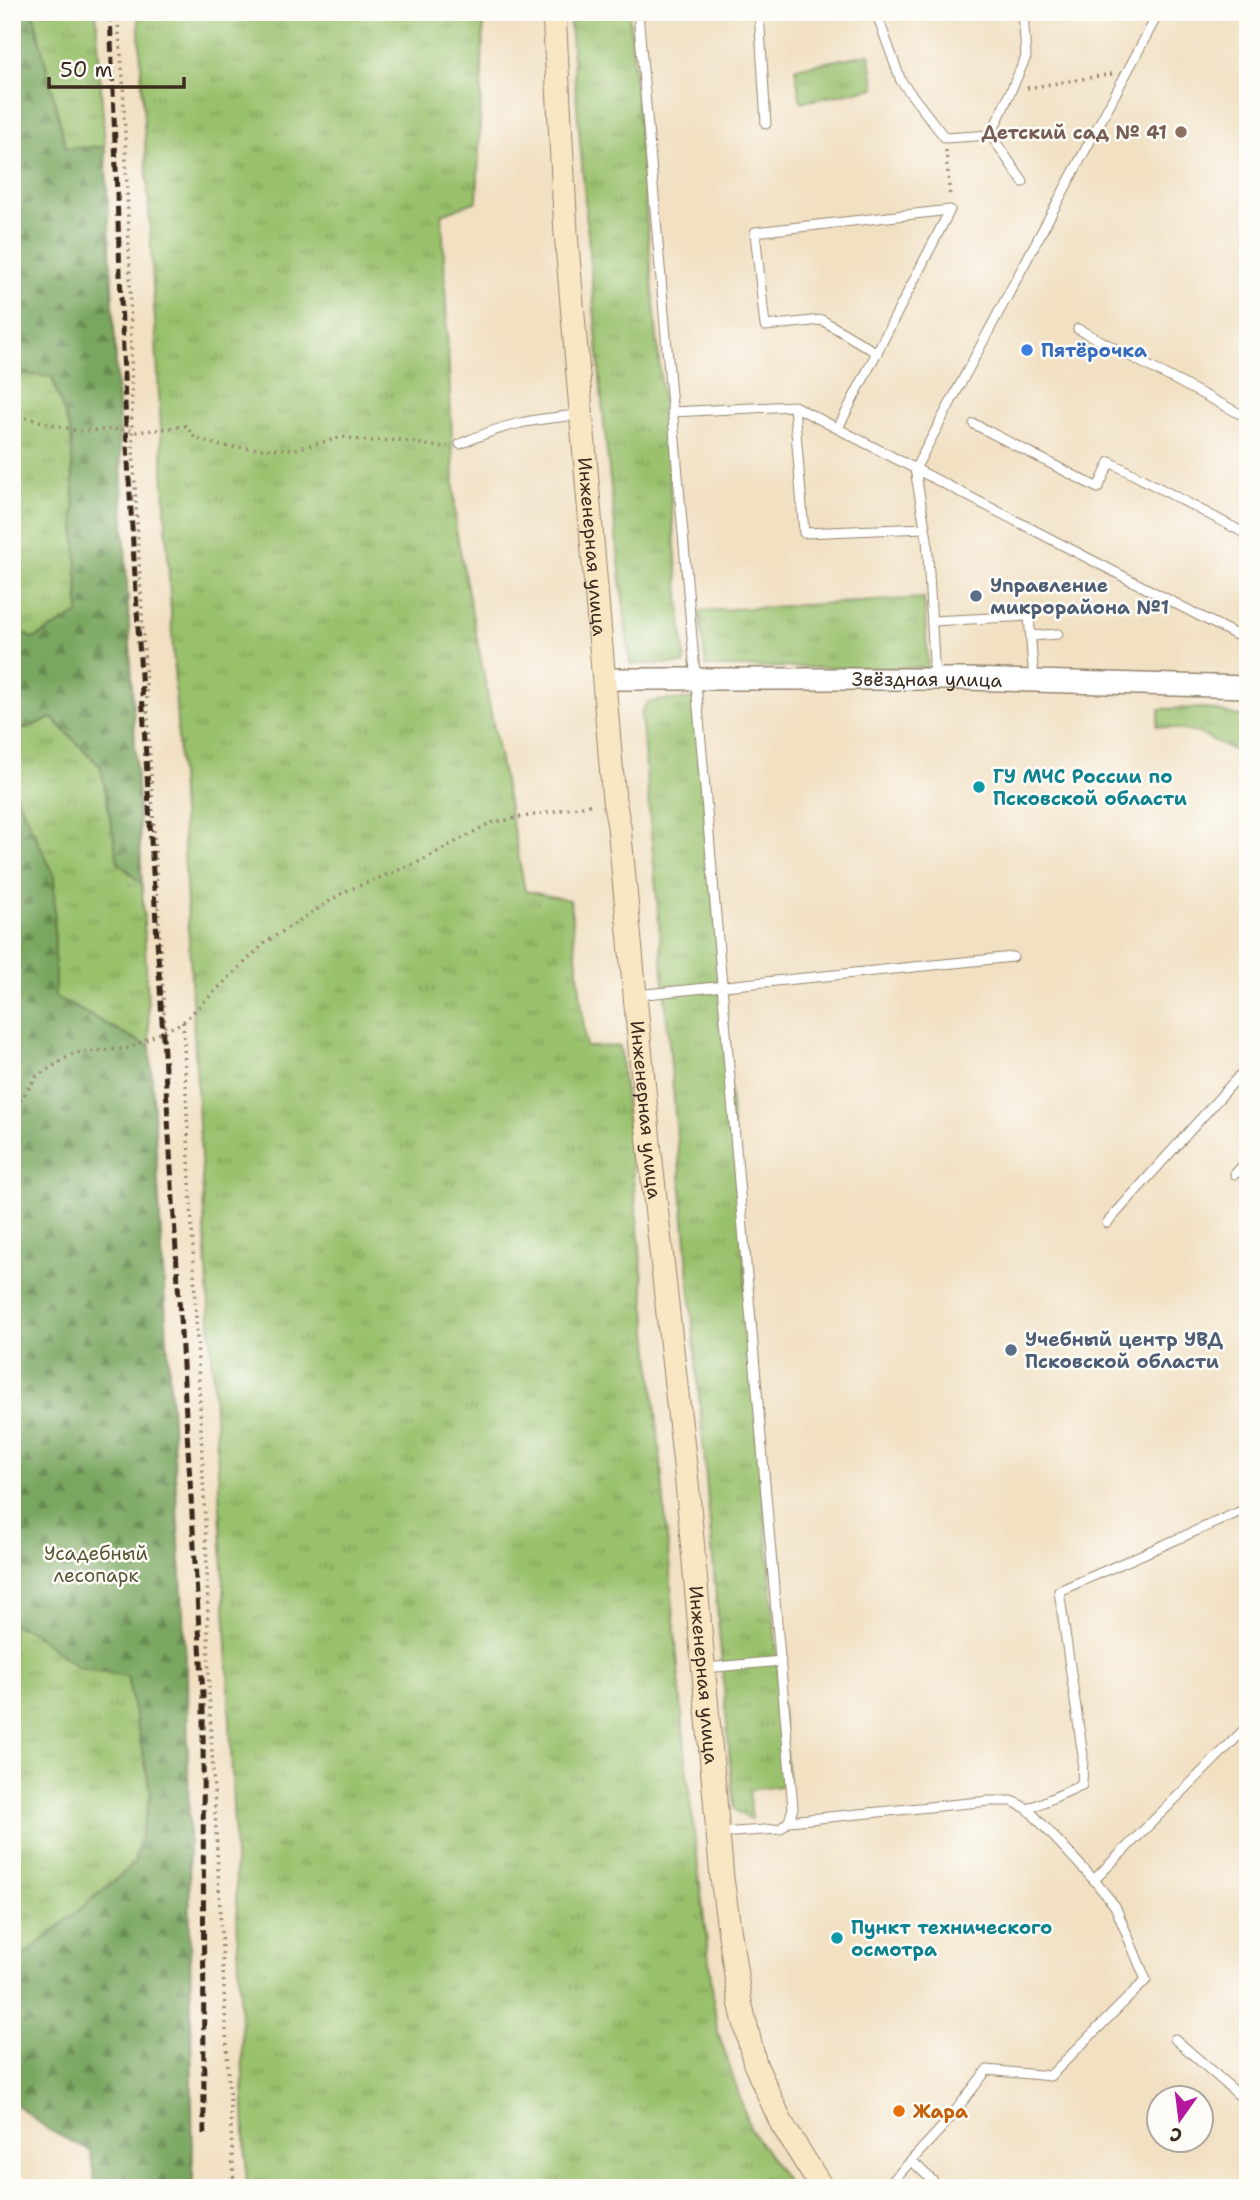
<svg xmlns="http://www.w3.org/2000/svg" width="1260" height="2200" font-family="'Shantell Sans',sans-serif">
<defs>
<pattern id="grass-tufts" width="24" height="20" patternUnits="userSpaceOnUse" patternTransform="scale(1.75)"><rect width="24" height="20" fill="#99c16c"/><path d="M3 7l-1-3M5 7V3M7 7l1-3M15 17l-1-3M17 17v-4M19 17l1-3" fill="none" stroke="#7e9d58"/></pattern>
<pattern id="forest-firs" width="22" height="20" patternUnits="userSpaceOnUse" patternTransform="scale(1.75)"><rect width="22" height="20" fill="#7aa760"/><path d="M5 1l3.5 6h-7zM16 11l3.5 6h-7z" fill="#65884f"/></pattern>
</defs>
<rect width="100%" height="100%" fill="#fdfcf7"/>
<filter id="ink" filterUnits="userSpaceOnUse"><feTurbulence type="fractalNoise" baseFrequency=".0143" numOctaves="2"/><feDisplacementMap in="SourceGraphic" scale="14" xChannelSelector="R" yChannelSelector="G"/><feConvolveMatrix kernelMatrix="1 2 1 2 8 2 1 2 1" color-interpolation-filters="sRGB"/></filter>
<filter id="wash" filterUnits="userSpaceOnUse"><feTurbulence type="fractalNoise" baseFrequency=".00686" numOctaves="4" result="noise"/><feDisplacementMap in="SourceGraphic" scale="28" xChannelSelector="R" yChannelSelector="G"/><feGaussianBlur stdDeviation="1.57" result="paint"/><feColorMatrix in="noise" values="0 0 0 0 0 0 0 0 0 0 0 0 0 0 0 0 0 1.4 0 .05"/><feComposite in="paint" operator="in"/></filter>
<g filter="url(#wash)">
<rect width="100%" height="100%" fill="#f1e0c2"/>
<!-- grass -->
<path fill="url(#grass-tufts)" stroke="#6a7645" stroke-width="2" d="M33,12H96L105,147L66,148Z
M138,12H484L477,201L442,214L456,530L525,891L570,900L586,1047L620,1046L659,1443L687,1772L717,2029L750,2128L791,2188H247L228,1665L218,1469Z
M569,12H629L685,664H630L604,424Z
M869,54L875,88L801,102L795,68Z
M12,372L52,377L71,434L79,613L33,639L12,625Z
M924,598L928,668L706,667L699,611Z
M697,699L788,1785L749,1790L752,1819L739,1814L734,1808L641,713L647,703L661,700Z
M1204,708L1248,718V757L1196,732L1157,726L1160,709Z
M52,718L101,767L118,862L142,884L150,1047L55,997L54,875L12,787V733Z
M12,1624L31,1631L78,1667L127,1676L151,1793L134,1864L12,1966Z"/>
<!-- forest -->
<path fill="url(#forest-firs)" stroke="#5a683f" stroke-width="2" d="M12,12H33L66,148L105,147L142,884L118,862L101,767L52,718L12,733V625L33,639L79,613L71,434L52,377L12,372Z
M12,787L54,875L55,997L150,1047L187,1679L193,2188H96L90,2151L49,2130L12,2101V1966L134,1864L151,1793L127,1676L78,1667L31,1631L12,1624Z"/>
</g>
<g filter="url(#ink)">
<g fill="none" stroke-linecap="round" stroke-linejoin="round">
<!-- service casing -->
<g stroke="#968570" stroke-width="11">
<path id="service" d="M638,12L793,1808L789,1821L780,1829L720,1833
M759,12L766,124
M876,12L901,81L945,138L991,135L1023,182
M1238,12L1248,18
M991,135L1026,57L1023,12
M1078,329L1248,418
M794,406L804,533L925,528
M672,412L794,406L1248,641
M974,424L1098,488L1110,462L1248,535
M838,428L950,210L755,232L765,326L822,320L877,353
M460,444C505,424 531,419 580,415
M932,621L1029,616L1034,681
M1031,636L1058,634
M935,679L927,539L915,469L1159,12
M636,995L1013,957
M1235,1174L1248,1160
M1107,1223L1248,1066
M706,1668L781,1661
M1028,1809L1082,1785L1083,1756L1059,1591L1248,1508
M789,1821L989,1801H1012L1028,1809L1094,1880L1115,1906L1146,1980L1050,2076L987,2070L946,2123L886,2188
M1094,1880L1248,1726
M1175,2039L1248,2103
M912,2161L940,2188"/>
</g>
<!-- tertiary casing -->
<g stroke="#968570" stroke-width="24">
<g id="tertiary">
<path id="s1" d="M605,679H968L1248,687"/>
</g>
</g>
<!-- secondary casing -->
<g stroke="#968570" stroke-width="25">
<g id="secondary">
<path id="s2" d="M554,12L566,233L614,800L619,826L650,1153L687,1483L722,1878L729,1928L740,2002L755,2064L782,2124L822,2188"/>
</g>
</g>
<!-- path -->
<path stroke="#968570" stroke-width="3.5" stroke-dasharray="2 5" stroke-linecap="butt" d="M117,12L123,77L130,275L132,431L165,1031
M1027,88L1112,74
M946,150L950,198
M12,414L78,431L126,429L137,432L186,426L195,438L221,446L260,449H295L343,437L367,441L399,440L439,447L448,446
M183,1022L207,1567L209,1692L234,2188
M12,1112L37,1076L74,1053L129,1048L183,1022L266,942L344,892L421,861L490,823L594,804"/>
<!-- service -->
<use href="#service" stroke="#fff" stroke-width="9"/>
<!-- tertiary -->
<use href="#tertiary" stroke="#fff" stroke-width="21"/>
<!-- secondary -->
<use href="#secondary" stroke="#f9e7c3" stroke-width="23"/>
<!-- rail -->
<path stroke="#3b2a1e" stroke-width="5" stroke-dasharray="10 5" stroke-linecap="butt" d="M110,12L126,429L203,1694L204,2134"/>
</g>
</g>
<!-- markers -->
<circle fill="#8d6e63" stroke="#fdfcf7" stroke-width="2.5" cx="1181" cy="132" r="7"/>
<circle fill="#3f7fe0" stroke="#fdfcf7" stroke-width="2.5" cx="1027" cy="350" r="7"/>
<g fill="#5c6f8a" stroke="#fdfcf7" stroke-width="2.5">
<circle cx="976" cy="596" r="7"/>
<circle cx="1011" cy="1350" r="7"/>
</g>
<g fill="#0f9aa8" stroke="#fdfcf7" stroke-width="2.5">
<circle cx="979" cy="787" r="7"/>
<circle cx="837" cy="1938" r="7"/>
</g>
<circle fill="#e8710a" stroke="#fdfcf7" stroke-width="2.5" cx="899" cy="2111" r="7"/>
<g text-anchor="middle" stroke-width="5" stroke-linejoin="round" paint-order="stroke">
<!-- education labels -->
<g font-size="19" font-weight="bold" fill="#785e54" stroke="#fdfcf7" text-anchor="end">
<text x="1167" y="139">Детский сад № 41</text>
</g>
<!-- shop labels -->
<g font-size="19" font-weight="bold" fill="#366cbe" stroke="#fdfcf7" text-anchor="start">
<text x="1041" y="357">Пятёрочка</text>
</g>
<!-- street labels -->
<g font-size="19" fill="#3b2a1e" stroke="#fdfcf7">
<text dy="7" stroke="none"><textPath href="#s2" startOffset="536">Инженерная улица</textPath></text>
<text dy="7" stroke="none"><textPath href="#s1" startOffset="322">Звёздная улица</textPath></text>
<text dy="7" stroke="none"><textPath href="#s2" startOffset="1102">Инженерная улица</textPath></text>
<text dy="7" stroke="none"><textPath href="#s2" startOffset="1670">Инженерная улица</textPath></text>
</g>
<!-- service labels -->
<g font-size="19" font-weight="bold" fill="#4e5e75" stroke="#fdfcf7" text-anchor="start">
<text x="990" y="592">Управление<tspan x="990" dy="22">микрорайона №1</tspan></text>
<text x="1025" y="1346">Учебный центр УВД<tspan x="1025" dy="22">Псковской области</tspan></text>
</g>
<!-- culture labels -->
<g font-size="19" font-weight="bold" fill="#0d838f" stroke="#fdfcf7" text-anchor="start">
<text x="993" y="783">ГУ МЧС России по<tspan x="993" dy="22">Псковской области</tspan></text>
<text x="851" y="1934">Пункт технического<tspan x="851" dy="22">осмотра</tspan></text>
</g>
<!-- park labels -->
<g font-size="19" fill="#575735" stroke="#fdfcf7">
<text x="96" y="1560">Усадебный<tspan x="96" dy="22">лесопарк</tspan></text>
</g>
<!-- food labels -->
<g font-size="19" font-weight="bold" fill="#c56008" stroke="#fdfcf7" text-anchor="start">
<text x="913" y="2118">Жара</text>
</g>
</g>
<!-- margin -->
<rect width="1260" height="2200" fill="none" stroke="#fdfcf7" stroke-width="42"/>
<!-- north arrow -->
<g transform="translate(1180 2119) rotate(194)"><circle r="33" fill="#fdfcf7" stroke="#afa8a0" stroke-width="2"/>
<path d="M0-5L12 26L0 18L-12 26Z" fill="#b5179e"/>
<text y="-10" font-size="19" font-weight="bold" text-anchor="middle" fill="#3b2a1e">С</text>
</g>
<!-- scale -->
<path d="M49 77v10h135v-10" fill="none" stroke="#3b2a1e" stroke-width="3.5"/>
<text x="60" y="77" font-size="21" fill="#3b2a1e" stroke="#fdfcf7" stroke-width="5" paint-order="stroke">50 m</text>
</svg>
